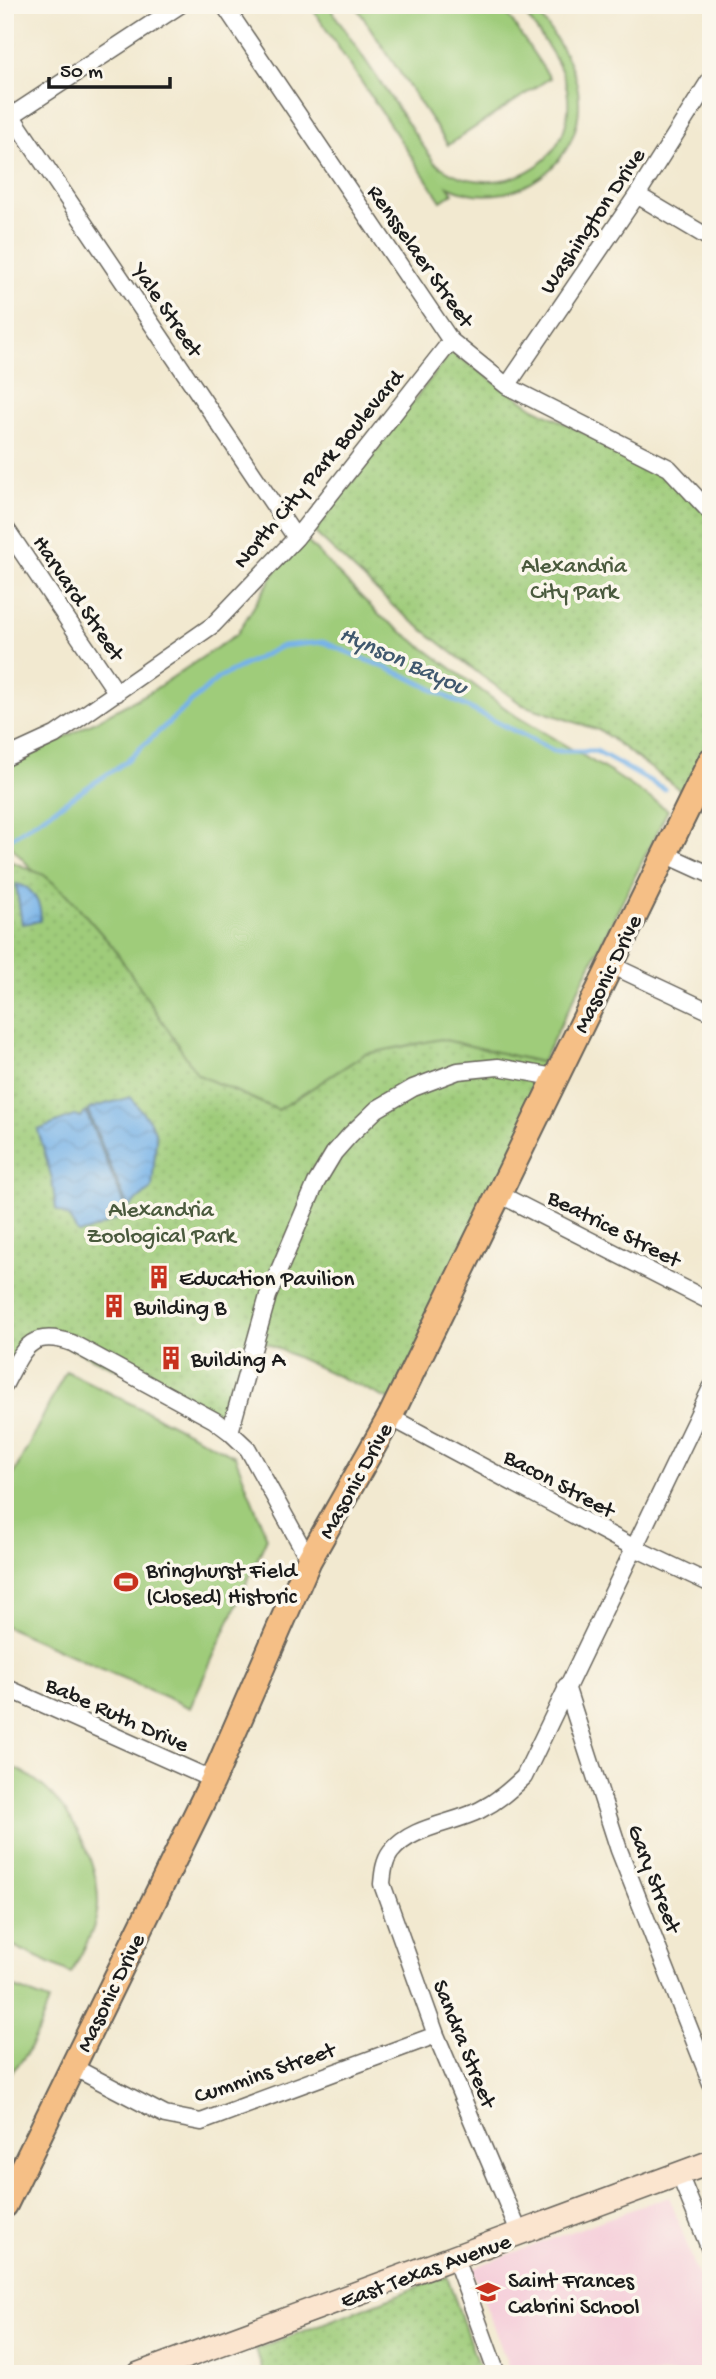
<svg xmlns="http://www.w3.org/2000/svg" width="716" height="2379" font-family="'Gochi Hand',sans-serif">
<defs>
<pattern id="park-dots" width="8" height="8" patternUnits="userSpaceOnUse" patternTransform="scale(1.75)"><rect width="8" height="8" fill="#9fcc7a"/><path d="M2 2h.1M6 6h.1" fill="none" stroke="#88af69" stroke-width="1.8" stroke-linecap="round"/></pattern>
<pattern id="water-waves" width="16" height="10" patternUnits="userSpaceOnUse" patternTransform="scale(1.75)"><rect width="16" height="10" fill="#76b2e8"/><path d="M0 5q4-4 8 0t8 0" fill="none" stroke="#6698c6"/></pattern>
</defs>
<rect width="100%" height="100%" fill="#fbf7ec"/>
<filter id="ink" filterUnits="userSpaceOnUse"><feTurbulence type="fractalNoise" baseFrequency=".0143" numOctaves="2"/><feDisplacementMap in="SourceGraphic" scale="14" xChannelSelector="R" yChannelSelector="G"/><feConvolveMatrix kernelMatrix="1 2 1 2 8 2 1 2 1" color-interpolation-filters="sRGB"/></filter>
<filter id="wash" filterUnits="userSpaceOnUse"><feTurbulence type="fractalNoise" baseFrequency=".00686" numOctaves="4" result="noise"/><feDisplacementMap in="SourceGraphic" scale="28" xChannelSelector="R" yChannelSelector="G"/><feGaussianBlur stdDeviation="1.57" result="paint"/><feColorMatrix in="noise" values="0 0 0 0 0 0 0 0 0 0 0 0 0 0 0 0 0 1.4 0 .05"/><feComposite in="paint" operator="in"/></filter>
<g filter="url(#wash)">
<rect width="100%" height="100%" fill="#f2e9d0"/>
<!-- built -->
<path fill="#f5cfda" d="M669,2196L711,2310V2374H511L472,2268Z"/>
<!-- grass -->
<path fill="#9fcc7a" stroke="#5e744b" stroke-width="2" d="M310,5H328L434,162C492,208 580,166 567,89C561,58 535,30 519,5H533C550,31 573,58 578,90C589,161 513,217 448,186L453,193L441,201Z
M355,5H501L550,78L448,145Z
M299,533L379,615L516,716L612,773L668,810L537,1072L278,1110L198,1075L81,922L14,850L5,835V769L152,691L237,634Z
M66,1371L235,1456L267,1538L190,1708L5,1626V1491Z
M5,1764C13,1768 22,1771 29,1776C67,1800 99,1859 98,1904C97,1929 82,1952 71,1973L5,1942Z
M5,1984L49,2001C40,2028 29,2060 5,2077Z"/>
<!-- park -->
<path fill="url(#park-dots)" stroke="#5e744b" stroke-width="2" d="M451,352L534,408L665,473L711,519V761L692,799L601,731L523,705L482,676L394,607L314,532Z
M5,859L44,875L68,895L113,947L198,1075L278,1110L365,1054L441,1039L553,1065L396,1403L255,1338L217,1415L44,1336L5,1382Z
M447,2276L481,2374H264L256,2349Z"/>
<!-- water -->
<path fill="url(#water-waves)" stroke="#496782" stroke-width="2" d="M16,884C32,885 43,906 40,921L22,924Z
M131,1097C139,1112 156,1121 156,1140L152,1188L128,1208L88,1111L91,1108Z
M86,1112L128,1214C114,1219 91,1233 78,1233L68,1217L56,1210L52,1179L38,1130L76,1115L81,1117Z"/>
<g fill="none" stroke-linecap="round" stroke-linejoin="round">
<!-- stream -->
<path stroke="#76b2e8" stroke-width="5" d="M5,842L124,763L218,678L282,646L323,642L408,677L554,751H596L664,789"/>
</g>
</g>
<g filter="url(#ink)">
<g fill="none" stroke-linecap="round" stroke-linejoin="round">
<!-- street casing -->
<g stroke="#67645b" stroke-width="19">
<path id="street" d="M224,5L451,341L507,386L669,468L711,513
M5,106L296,538
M5,120L180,5
M637,195L711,239
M507,386L637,195L711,78
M5,527L117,693
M5,758L55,735L213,625L296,538L451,341
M665,854L711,875
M611,965L711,1012
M499,1194L711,1302
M5,1384C23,1350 29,1328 72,1343L214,1420L230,1432L248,1449L309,1560
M390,1417L633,1547L711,1584
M230,1432L268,1296L316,1183L334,1153L350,1135L377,1109L413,1088L458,1071L498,1067L554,1077
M566,1686L619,1850L711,2083
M5,1687L213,1780
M73,2067L165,2115L201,2122L436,2035
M679,2174L711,2252
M520,2234L436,2035L382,1884C383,1873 384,1861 391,1852C411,1826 453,1824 480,1810C498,1801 510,1790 524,1777L711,1388
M455,2258L497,2374"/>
</g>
<!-- secondary casing -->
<g stroke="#67645b" stroke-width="26">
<path id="secondary" d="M139,2374L711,2162"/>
</g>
<!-- primary casing -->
<g stroke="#67645b" stroke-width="28">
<path id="primary" d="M5,2205L213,1780L309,1560L390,1417L711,760"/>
</g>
<!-- street -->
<use href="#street" stroke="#fff" stroke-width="16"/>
<!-- secondary -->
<use href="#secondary" stroke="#fbe5cf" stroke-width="23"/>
<!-- primary -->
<use href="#primary" stroke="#f5bf86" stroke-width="24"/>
</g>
</g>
<!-- icons -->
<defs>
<g id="building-bare" transform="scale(1.89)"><path d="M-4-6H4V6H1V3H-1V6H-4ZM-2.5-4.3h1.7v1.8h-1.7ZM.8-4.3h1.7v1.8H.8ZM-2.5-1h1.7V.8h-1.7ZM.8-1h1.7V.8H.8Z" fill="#c8321e" stroke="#fbf7ec" stroke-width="2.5" paint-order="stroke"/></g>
<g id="stadium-bare" transform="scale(1.89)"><path d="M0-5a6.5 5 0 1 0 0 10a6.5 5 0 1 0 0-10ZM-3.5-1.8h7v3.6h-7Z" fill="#c8321e" stroke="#fbf7ec" stroke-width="2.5" paint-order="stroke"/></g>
<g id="school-bare" transform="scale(1.89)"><path d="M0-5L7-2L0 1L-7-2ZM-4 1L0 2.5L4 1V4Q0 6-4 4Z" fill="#c8321e" stroke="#fbf7ec" stroke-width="2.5" paint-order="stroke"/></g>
</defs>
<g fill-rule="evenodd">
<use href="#building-bare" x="159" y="1277"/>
<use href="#building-bare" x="114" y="1306"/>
<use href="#building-bare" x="171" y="1358"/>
<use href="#stadium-bare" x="126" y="1582"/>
<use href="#school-bare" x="488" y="2292"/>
</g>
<g text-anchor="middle" stroke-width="7" stroke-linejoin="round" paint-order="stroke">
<!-- street labels -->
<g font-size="23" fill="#1c1c1c" stroke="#fbf7ec">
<text transform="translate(591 220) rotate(-56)" y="8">Washington Drive</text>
<text transform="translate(422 255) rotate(55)" y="8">Rensselaer Street</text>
<text transform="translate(169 309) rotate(56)" y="8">Yale Street</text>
<text transform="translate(317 468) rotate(-50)" y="8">North City Park Boulevard</text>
<text transform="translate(80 597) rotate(56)" y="8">Harvard Street</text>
<text transform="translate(606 973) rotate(-64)" y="8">Masonic Drive</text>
<text transform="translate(615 1227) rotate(27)" y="8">Beatrice Street</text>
<text transform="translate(354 1480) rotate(-61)" y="8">Masonic Drive</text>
<text transform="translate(560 1482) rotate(28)" y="8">Bacon Street</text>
<text transform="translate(118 1713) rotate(24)" y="8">Babe Ruth Drive</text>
<text transform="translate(656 1878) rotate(69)" y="8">Gary Street</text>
<text transform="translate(109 1992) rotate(-64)" y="8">Masonic Drive</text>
<text transform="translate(466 2043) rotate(68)" y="8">Sandra Street</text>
<text transform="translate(264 2071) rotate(-19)" y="8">Cummins Street</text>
<text transform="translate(425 2269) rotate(-20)" y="8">East Texas Avenue</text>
</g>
<!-- park labels -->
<g font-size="23" fill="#4a5a3d" stroke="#fbf7ec">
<text x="574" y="572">Alexandria<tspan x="574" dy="26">City Park</tspan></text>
<text x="161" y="1216">Alexandria<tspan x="161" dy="26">Zoological Park</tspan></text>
</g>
<!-- poi labels -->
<g font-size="23" fill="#1c1c1c" stroke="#fbf7ec" text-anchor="start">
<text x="179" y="1285">Education Pavilion</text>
<text x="134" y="1314">Building B</text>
<text x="191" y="1366">Building A</text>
<text x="146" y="1577">Bringhurst Field<tspan x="146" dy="26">(Closed) Historic</tspan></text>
<text x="508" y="2287">Saint Frances<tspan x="508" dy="26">Cabrini School</tspan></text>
</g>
<!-- water labels -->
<g font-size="24" font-style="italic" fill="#40586e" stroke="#fbf7ec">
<text transform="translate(404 659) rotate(24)" y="8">Hynson Bayou</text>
</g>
</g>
<!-- margin -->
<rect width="716" height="2379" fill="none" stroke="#fbf7ec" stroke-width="28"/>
<!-- scale -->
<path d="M49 77v10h121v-10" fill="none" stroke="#1c1c1c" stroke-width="3.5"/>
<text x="60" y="77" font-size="21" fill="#1c1c1c" stroke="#fbf7ec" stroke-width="5" paint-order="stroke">50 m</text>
</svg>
